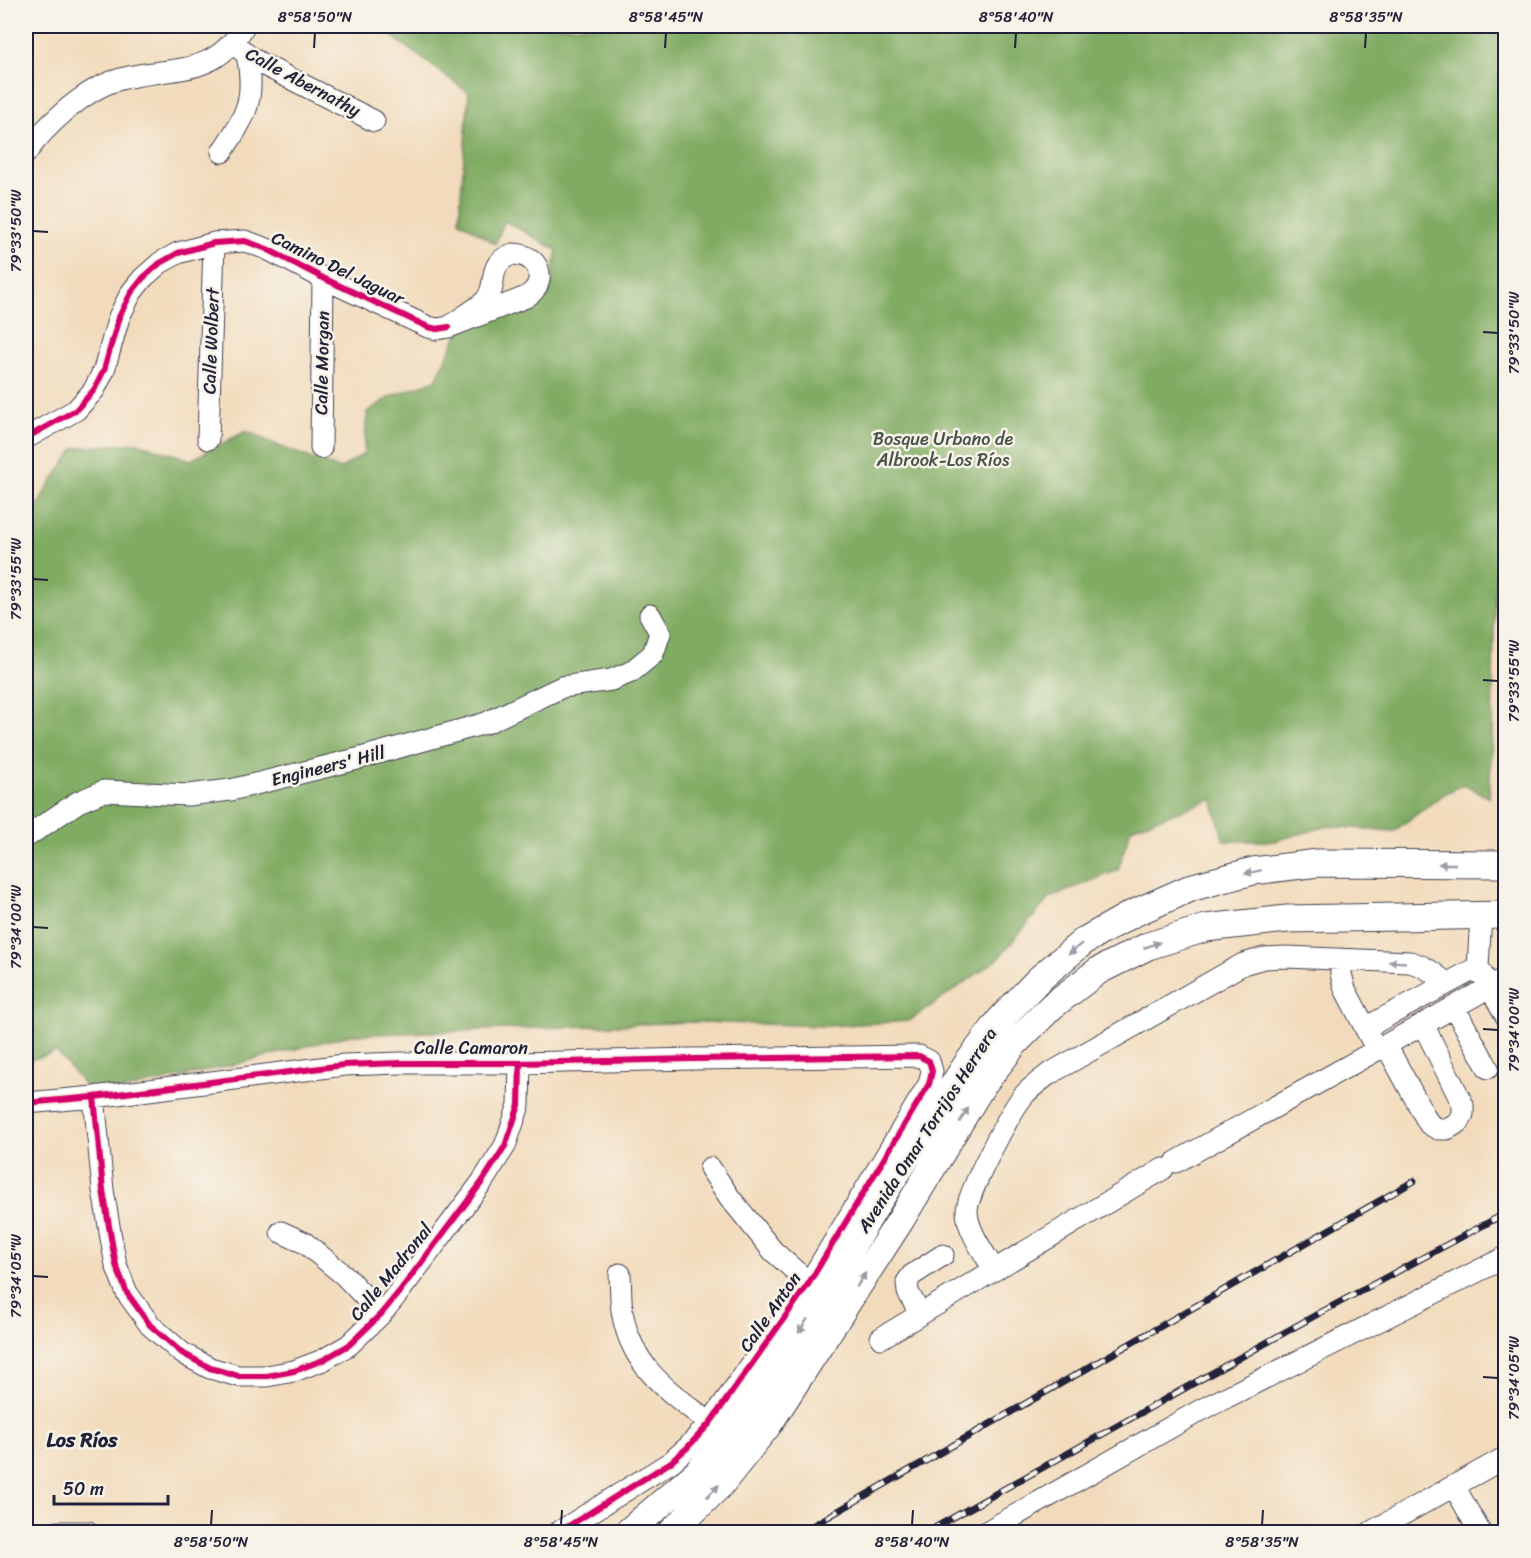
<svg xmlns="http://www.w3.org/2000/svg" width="1531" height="1558" font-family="Sriracha,sans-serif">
<rect width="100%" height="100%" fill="#f7f3e8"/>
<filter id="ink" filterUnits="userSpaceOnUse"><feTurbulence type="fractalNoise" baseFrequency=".0167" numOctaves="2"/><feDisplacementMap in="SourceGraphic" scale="12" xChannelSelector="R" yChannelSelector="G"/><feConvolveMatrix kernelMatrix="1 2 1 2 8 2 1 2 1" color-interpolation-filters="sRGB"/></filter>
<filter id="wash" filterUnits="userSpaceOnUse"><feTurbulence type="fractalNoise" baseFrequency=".008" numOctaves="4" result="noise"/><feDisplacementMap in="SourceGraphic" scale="24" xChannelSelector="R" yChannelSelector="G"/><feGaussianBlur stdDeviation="1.35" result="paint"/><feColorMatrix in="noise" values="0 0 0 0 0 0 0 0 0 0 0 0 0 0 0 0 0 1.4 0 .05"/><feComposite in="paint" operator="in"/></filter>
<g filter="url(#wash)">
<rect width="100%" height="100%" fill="#f2dbbc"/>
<!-- forest -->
<path fill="#80ab62" stroke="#51664e" stroke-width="1.5" d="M378,26H1505L1506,536L1501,537L1495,579L1492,738L1489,798L1464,784L1444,794L1394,831L1328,826L1274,841H1224L1212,799L1131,828L1118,870L1049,898L997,960L909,1021L825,1026L694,1022L350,1035L240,1063L94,1097L57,1052L26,1061V530L46,490L75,448L137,443L191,460L246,431L281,447L340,469L364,454L367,412L390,397L436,380L465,319L510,302L548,296L557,250L505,221L495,244L459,220L469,93Z"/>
</g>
<g filter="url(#ink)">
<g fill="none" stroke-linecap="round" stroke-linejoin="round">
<!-- minor casing -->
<g stroke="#413e4e" stroke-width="23">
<path id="minor" d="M233,42L248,56L260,63L374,121
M222,152C246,115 256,100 247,55
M26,153C44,127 83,91 114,81C165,64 212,82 244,26
M513,254C539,254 550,282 526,297L449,327C460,318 474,311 485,301C500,286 484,264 513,254Z
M26,438L76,410L94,390L104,370L119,317L131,293L143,278L160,263L178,253L214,243L245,241L267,249L323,278L428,327L437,329L449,327
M208,439L214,243
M321,448L323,278
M26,837L78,802L104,791L188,795L231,790L357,759L486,723L562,687L611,680L631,672L653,654L660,633L650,615
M1481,915L1478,967L1506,1016
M1341,959V974L1345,989L1371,1039
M1454,1007L1488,1068
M1365,1028L1478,967
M1386,1045L1429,1124L1438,1129H1447L1459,1122L1463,1114V1105L1423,1024
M94,1097L103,1190L111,1238L116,1265L127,1293L150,1325L182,1353L210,1368L238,1376H267L294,1371L323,1360L349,1345L381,1314L399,1292L482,1182L505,1146L519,1105L520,1063
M26,1103L94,1097L344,1065L401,1063H520L692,1059L919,1056L929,1061L932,1071L929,1084L809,1283L710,1423L687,1448L671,1462L559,1532
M1176,1162L1506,978
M710,1168L730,1198L773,1251L809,1283
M281,1232L305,1243L345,1276L381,1314
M994,1270C985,1254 967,1230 967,1211C967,1193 1011,1110 1024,1095C1031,1087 1041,1080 1049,1074L1243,964L1264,958L1286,957L1410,962C1425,966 1434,973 1446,983
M620,1274C621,1288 620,1302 623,1316C633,1369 670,1392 710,1423
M920,1314L908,1292L907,1282L912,1275L943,1255
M881,1338L1163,1169
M1454,1486L1480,1532
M58,1532H88
M986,1532L1201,1410L1506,1257
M1371,1532L1506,1457"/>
</g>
<!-- major casing -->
<g stroke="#413e4e" stroke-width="29">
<path id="major" d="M628,1532L697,1473L742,1419L804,1326L876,1205L967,1064L1001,1019L1038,980L1084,941L1132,914L1193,887L1253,871L1318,863L1506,864
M672,1532L721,1484L768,1425L900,1221L981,1087L1015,1043L1052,1006L1098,971L1148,946L1206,928L1287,919L1506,915"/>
</g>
<!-- minor -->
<use href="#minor" stroke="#fff" stroke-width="21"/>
<!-- major -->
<use href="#major" stroke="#fff" stroke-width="27"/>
<!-- rail casing -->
<g stroke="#22223b" stroke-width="7">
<path id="rail" d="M802,1532L812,1526L1414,1181
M927,1532L1316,1315L1506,1213"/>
</g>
<!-- rail -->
<use href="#rail" stroke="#f7f3e8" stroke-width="4.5" stroke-dasharray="14" stroke-linecap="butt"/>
<!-- cycleway casing -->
<g stroke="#f7f3e8" stroke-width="10">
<path id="cycleway" d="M26,438L76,410L94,390L104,370L119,317L131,293L143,278L160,263L178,253L214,243L245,241L267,249L323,278L428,327L437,329L449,327
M94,1097L103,1190L111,1238L116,1265L127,1293L150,1325L182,1353L210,1368L238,1376H267L294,1371L323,1360L349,1345L381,1314L399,1292L482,1182L505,1146L519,1105L520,1063
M26,1103L94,1097L344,1065L401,1063H520L692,1059L919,1056L929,1061L932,1071L929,1084L809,1283L710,1423L687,1448L671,1462L559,1532"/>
</g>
<!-- cycleway -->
<use href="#cycleway" stroke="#d6006c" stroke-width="6"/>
</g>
<!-- one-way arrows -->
<defs><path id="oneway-solid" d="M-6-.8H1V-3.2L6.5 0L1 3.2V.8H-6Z" transform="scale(1.5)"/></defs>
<g fill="#9c9ca7">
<use href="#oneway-solid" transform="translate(1447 864) rotate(-180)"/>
<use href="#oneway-solid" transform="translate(1253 872) rotate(168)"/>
<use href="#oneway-solid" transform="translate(1152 945) rotate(-20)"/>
<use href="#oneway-solid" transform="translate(1075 949) rotate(140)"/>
<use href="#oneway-solid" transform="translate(1397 962) rotate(-177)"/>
<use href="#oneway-solid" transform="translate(964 1115) rotate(-59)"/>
<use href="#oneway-solid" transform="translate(861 1280) rotate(-57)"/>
<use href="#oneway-solid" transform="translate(803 1326) rotate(122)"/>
<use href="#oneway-solid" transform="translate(713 1491) rotate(-45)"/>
</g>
</g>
<!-- ticks -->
<path fill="none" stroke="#22223b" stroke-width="2" d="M314,48L315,33M665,48L666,33M1015,48L1016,33M1365,48L1366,33M33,231L48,232M1483,332L1498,333M33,579L48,580M1483,680L1498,681M33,927L48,928M1483,1029L1498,1030M33,1276L48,1277M1483,1377L1498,1378M211,1525L212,1510M561,1525L562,1510M912,1525L913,1510M1262,1525L1263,1510"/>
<g text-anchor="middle" stroke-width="5" stroke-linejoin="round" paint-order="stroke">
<!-- street labels -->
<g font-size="18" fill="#22223b" stroke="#f7f3e8">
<text transform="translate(303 82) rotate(28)" y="6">Calle Abernathy</text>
<text transform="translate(338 268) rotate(26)" y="6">Camino Del Jaguar</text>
<text transform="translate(211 341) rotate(-88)" y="6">Calle Wolbert</text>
<text transform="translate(322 363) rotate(-89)" y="6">Calle Morgan</text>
<text transform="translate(328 766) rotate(-14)" y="6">Engineers' Hill</text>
<text x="471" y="1054">Calle Camaron</text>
<text transform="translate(927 1130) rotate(-57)" y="6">Avenida Omar Torrijos Herrera</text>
<text transform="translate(391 1272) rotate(-51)" y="6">Calle Madronal</text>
<text transform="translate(770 1312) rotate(-55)" y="6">Calle Anton</text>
</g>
<!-- park labels -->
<g font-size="18" fill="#48534b" stroke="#f7f3e8">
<text x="943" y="445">Bosque Urbano de<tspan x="943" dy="21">Albrook-Los Ríos</tspan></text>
</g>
<!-- neighbourhood labels -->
<g font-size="20" font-weight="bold" fill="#22223b" stroke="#f7f3e8">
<text x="82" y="1447">Los Ríos</text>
</g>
</g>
<!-- margin -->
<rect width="1531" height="1558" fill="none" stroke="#f7f3e8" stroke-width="66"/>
<!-- scale -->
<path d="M54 1495v9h114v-9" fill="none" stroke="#22223b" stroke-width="3"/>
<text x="63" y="1495" font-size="18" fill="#22223b" stroke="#f7f3e8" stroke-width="4.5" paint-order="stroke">50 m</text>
<rect x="33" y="33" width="1465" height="1492" fill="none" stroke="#22223b" stroke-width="2"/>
<g font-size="15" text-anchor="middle" fill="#22223b">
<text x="315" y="22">8°58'50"N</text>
<text x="666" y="22">8°58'45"N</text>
<text x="1016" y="22">8°58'40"N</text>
<text x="1366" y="22">8°58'35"N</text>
<text transform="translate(16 231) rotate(-90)" y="5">79°33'50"W</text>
<text transform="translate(1514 333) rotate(-90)" y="5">79°33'50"W</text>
<text transform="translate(16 579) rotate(-90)" y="5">79°33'55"W</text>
<text transform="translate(1514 681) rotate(-90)" y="5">79°33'55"W</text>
<text transform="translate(16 927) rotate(-90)" y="5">79°34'00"W</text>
<text transform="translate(1514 1030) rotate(-90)" y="5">79°34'00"W</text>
<text transform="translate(16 1276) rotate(-90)" y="5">79°34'05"W</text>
<text transform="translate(1514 1378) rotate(-90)" y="5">79°34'05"W</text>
<text x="211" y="1547">8°58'50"N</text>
<text x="561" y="1547">8°58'45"N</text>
<text x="912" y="1547">8°58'40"N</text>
<text x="1262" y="1547">8°58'35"N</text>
</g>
</svg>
